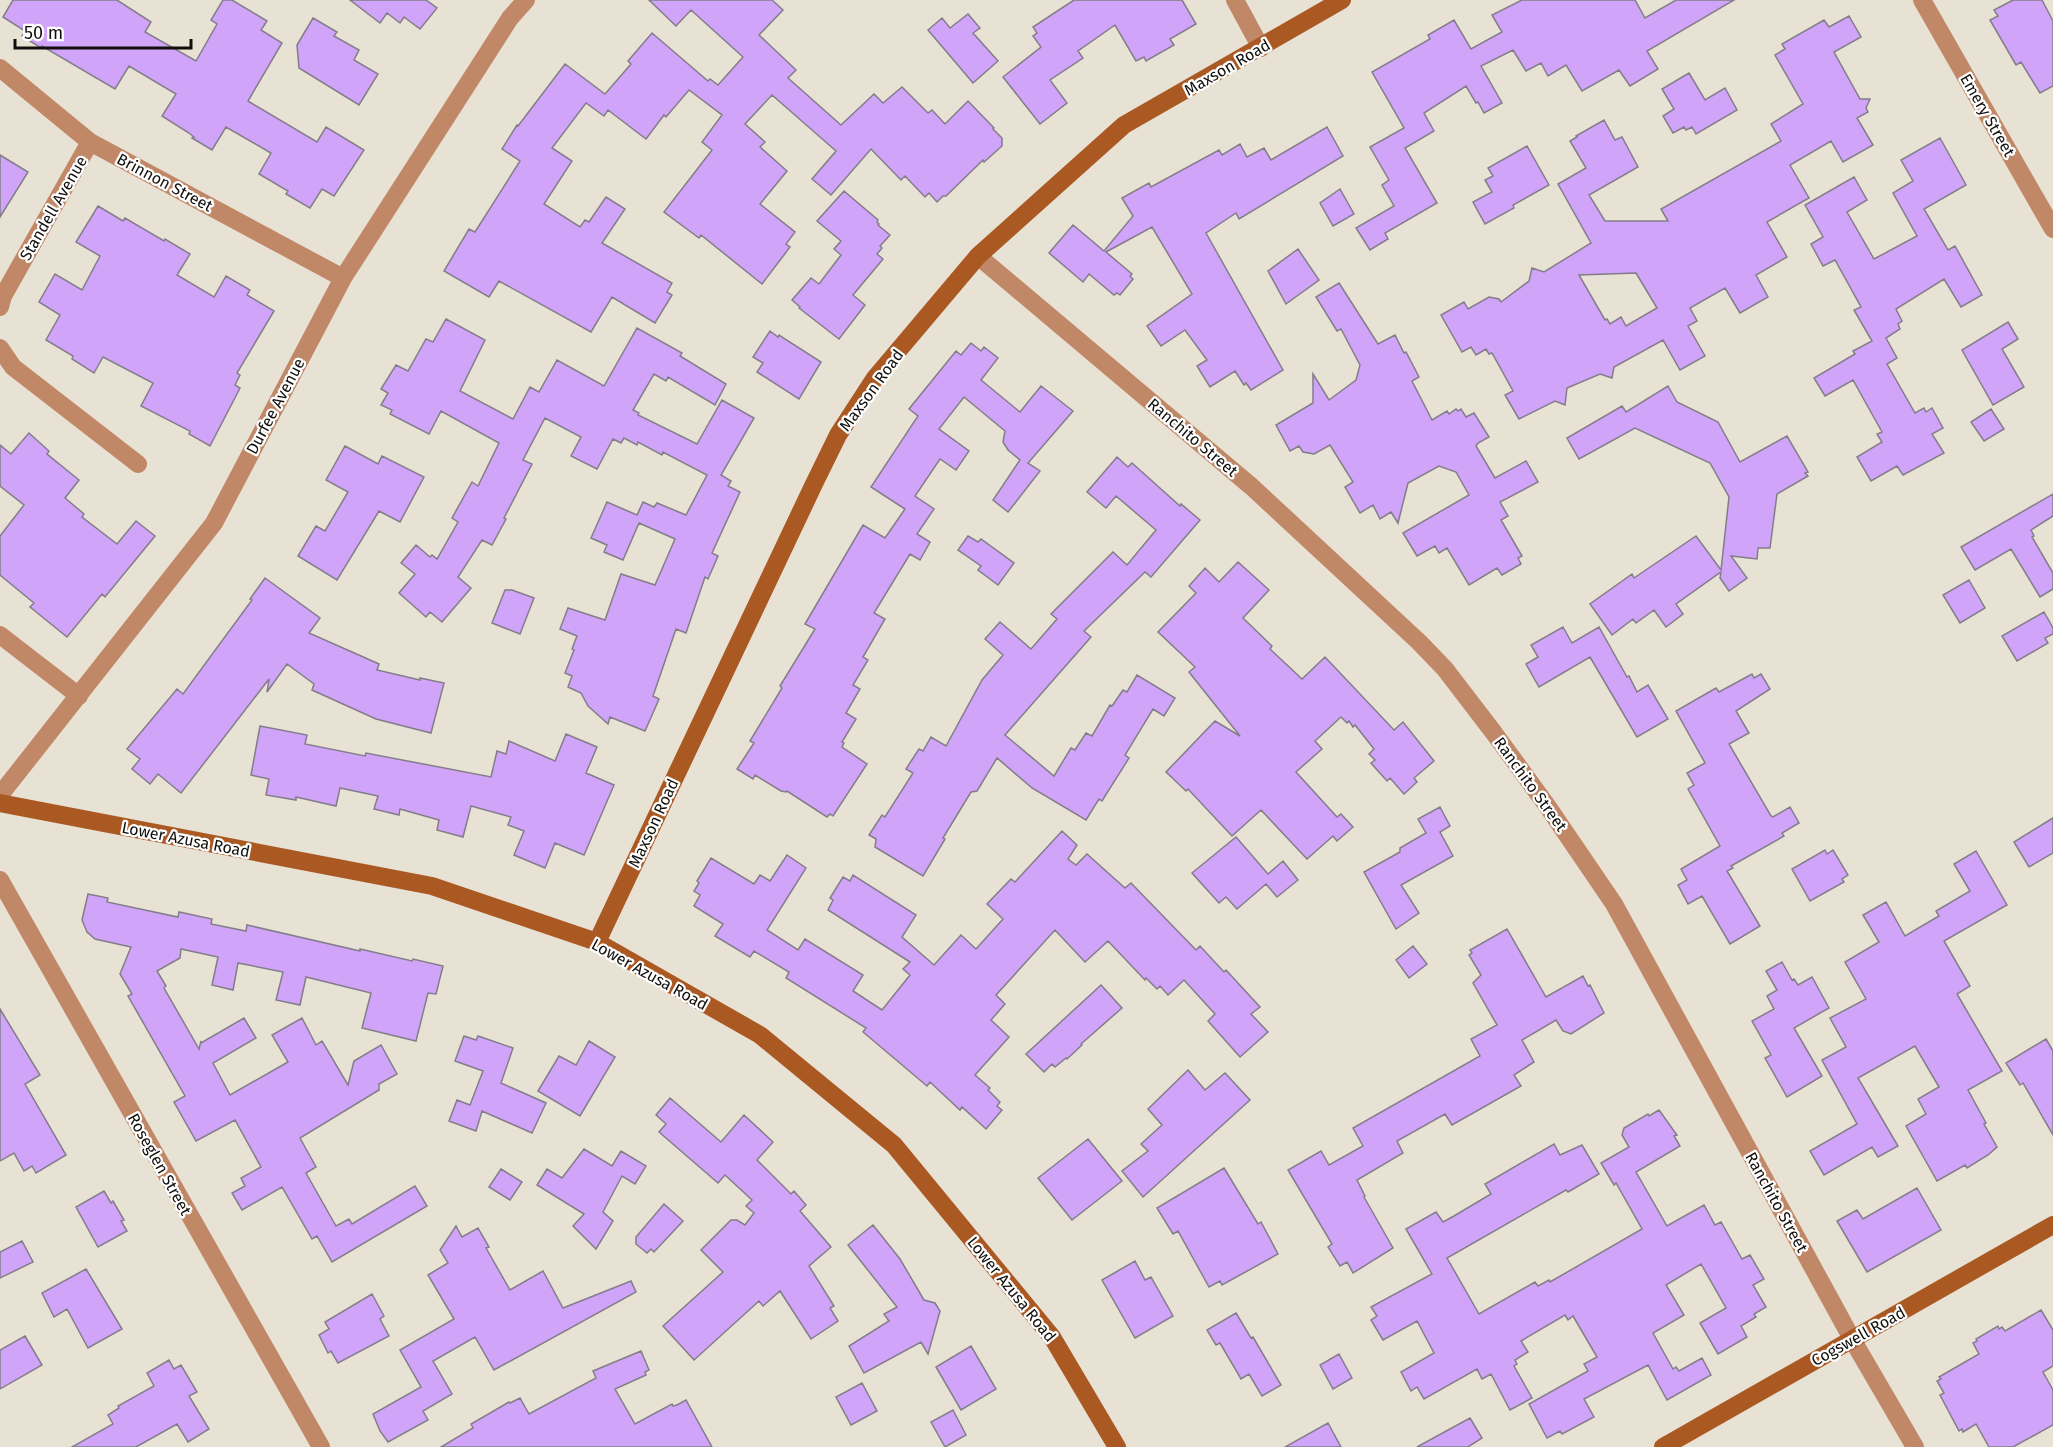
<svg xmlns="http://www.w3.org/2000/svg" width="2053" height="1447" font-family="'Fira Sans',sans-serif">
<rect width="100%" height="100%" fill="#e8e2d5"/>
<!-- building -->
<path fill="#d0a4f9" stroke="#837d89" stroke-width="1.5" fill-rule="evenodd" d="M13,0H117L151,22L145,32L196,61L217,24L211,20L223,0H232L267,21L261,30L282,43L248,101L317,142L326,127L364,150L334,196L322,189L310,208L286,194L288,191L259,174L271,153L226,127L212,150L192,138L194,137L189,133L162,116L176,94L129,66L115,89L42,46L41,48L22,36L25,31L3,17Z
M350,0H426L437,8L420,29L404,17L400,23L387,13L380,23Z
M649,0H772L783,10L759,35L796,70L788,78L841,125L874,94L883,103L902,87L928,113L932,110L945,124L968,101L994,128L993,129L1002,138V146L984,162L983,160L946,196H943L937,202L929,193L925,197L905,176L901,180L871,149L831,195L812,179L836,151L772,95L745,124L765,142L760,147L787,171L760,204L795,232L786,244L790,247L762,284L701,235L699,238L664,212L712,150L702,142L722,115L689,90L666,117L664,115L646,139L608,110L604,116L586,103L552,148L572,161L544,204L580,227L585,220L589,222L606,197L625,209L602,243L672,283L667,292L672,295L655,323L612,297L591,332L499,281L489,297L444,271L469,229L475,232L520,161L502,149L517,125L518,126L565,64L605,94L631,64L628,61L652,33L708,81L710,79L718,85L743,57L691,10L676,26Z
M1074,0H1182L1196,24L1170,39L1174,45L1146,61L1144,57L1136,61L1115,25L1078,51L1083,58L1050,80L1067,103L1040,124L1003,77L1041,47L1033,36L1037,33L1033,27Z
M1522,0H1635L1645,18L1676,0H1734L1647,51L1658,69L1630,86L1619,70L1582,91L1566,65L1548,76L1541,63L1526,71L1513,50L1481,66L1502,103L1484,113L1478,102L1476,103L1466,86L1424,113L1434,131L1405,148L1437,203L1385,233L1388,239L1370,250L1356,228L1394,206L1382,185L1389,180L1370,147L1404,128L1372,72L1430,39L1428,35L1454,20L1471,49L1502,32L1492,15Z
M2013,0H2042L2053,21V86L2040,93L2021,62L2016,65L1990,20L1998,16L1994,10Z
M968,14L980,28L973,33L998,61L973,83L928,30L942,18L950,28Z
M1849,16L1861,37L1834,52L1860,99H1870L1866,108L1868,112L1857,118L1873,145L1843,162L1831,141L1790,165L1809,198L1767,222L1787,257L1756,275L1768,297L1740,313L1725,288L1690,308L1697,321L1688,326L1705,356L1680,370L1663,340L1614,367L1612,378L1600,374L1567,388L1565,405L1555,401L1519,419L1505,395L1513,391L1492,353L1489,354L1486,349L1476,355L1471,347L1462,352L1441,315L1464,302L1468,309L1489,297L1499,299L1501,302L1529,281L1532,268L1544,272L1591,243L1558,184L1586,168L1570,141L1577,137L1576,136L1604,120L1615,140L1622,137L1638,167L1589,195L1605,221H1668L1661,209L1781,141L1771,124L1803,104L1775,55L1785,49L1782,44L1824,20L1829,27ZM1636,273L1657,308L1626,326L1621,317L1610,324L1607,319L1605,320L1579,275Z
M313,18L337,32L334,36L359,50L354,60L378,74L359,105L299,68L297,45Z
M1689,73L1705,100L1725,88L1737,110L1696,134L1692,127L1686,130L1684,127L1673,133L1663,116L1674,109L1662,89Z
M1327,127L1343,156L1239,219L1236,213L1206,233L1283,370L1251,390L1246,383L1244,385L1235,371L1210,387L1197,366L1207,360L1185,330L1161,346L1147,326L1192,294L1152,227L1106,252L1132,274L1130,276L1133,279L1120,295L1117,293L1114,295L1089,274L1083,282L1049,253L1073,225L1104,251L1133,216L1122,198L1149,183L1151,187L1219,150L1222,155L1240,144L1247,157L1264,148L1271,160Z
M1940,138L1966,185L1924,209L1948,250L1955,246L1982,295L1961,307L1944,279L1896,309L1902,321L1898,324L1900,329L1886,338L1897,358L1887,364L1915,413L1924,408L1926,412L1932,408L1943,428L1932,434L1944,453L1903,475L1897,466L1871,481L1857,457L1882,442L1877,434L1882,432L1853,380L1825,396L1814,378L1855,354L1853,351L1872,341L1854,310L1861,307L1835,260L1823,266L1811,244L1823,237L1805,205L1854,177L1867,200L1847,212L1874,259L1917,236L1893,193L1913,181L1901,160Z
M1527,146L1549,185L1513,205L1514,208L1485,224L1473,202L1492,192L1485,180L1493,176L1488,168Z
M0,155L28,172L0,217Z
M1340,189L1354,214L1333,226L1320,203Z
M844,191L878,220L877,222L879,224L878,225L890,235L880,246L882,248L877,254L883,259L853,295L865,305L839,339L799,308L800,307L792,300L811,278L819,284L841,255L834,249L841,241L817,221Z
M98,206L123,221L125,218L164,241L165,239L190,254L177,275L214,297L226,276L250,290L247,295L274,311L237,373L240,375L235,385L240,388L210,446L189,434L190,431L141,406L153,383L103,357L94,373L72,359L73,356L46,340L60,315L39,302L55,274L82,290L100,256L76,242Z
M1298,249L1319,280L1286,304L1268,271Z
M1339,283L1378,344L1395,335L1404,353L1406,352L1419,377L1412,381L1432,420L1447,411L1449,414L1456,409L1458,411L1461,409L1466,417L1474,413L1489,437L1478,443L1476,446L1495,478L1526,461L1538,482L1500,502L1508,516L1501,520L1522,556L1518,558L1521,564L1502,575L1497,568L1469,585L1447,548L1439,553L1435,546L1417,556L1403,533L1469,495L1456,472L1439,466L1408,483L1398,523L1391,512L1380,519L1373,505L1360,513L1345,487L1353,482L1330,445L1314,454L1303,452L1299,446L1290,451L1276,425L1313,403V374L1329,400L1356,380L1360,365L1341,329L1337,331L1316,297Z
M446,319L485,340L460,391L513,419L530,387L539,392L557,360L604,386L637,328L682,353L680,356L726,384L715,405L668,377L666,381L654,374L633,410L639,413L638,415L697,444L722,400L754,418L721,475L731,481L728,486L740,492L712,553L718,556L708,579L705,577L686,633L676,629L653,696L659,699L645,731L610,717L608,724L588,706L581,693L568,687L572,676L565,673L574,650L572,649L577,636L560,629L568,608L605,620L621,574L655,585L675,539L639,523L623,560L604,552L607,545L591,538L607,502L637,515L643,502L654,507L657,503L686,515L707,475L663,452L662,455L638,442L637,445L624,438L621,443L613,439L597,469L571,456L581,437L545,418L523,460L532,464L504,518L506,519L492,545L482,540L458,577L471,588L442,622L430,612L426,617L399,593L415,574L401,563L416,545L430,557L432,555L437,559L458,522L452,518L472,482L478,486L499,443L441,411L429,434L390,414L392,410L381,405L388,393L381,389L396,365L408,371L426,339L433,342Z
M2008,322L2018,339L2002,349L2024,387L1993,405L1962,350Z
M770,331L778,337L779,335L821,362L799,399L757,372L763,363L753,357Z
M971,343L981,351L984,347L998,358L981,380L1020,412L1041,386L1073,411L1028,463L1040,471L1008,512L993,500L1020,460L1008,450L1003,442L1005,431L964,397L939,429L969,451L956,470L940,459L915,496L934,509L917,534L930,542L920,560L910,554L874,613L885,619L863,657L868,660L853,685L860,689L846,713L856,719L842,742L844,743L842,747L867,764L833,816L830,814L827,817L787,791L786,792L781,791L755,775L753,779L737,769L754,743L750,741L782,688L780,686L815,629L805,624L863,525L885,538L905,509L871,487L918,416L909,409L956,351L961,355Z
M1668,386L1677,402L1718,422L1740,462L1787,436L1808,472L1805,473L1808,476L1777,494L1770,548H1758L1757,559L1731,556L1747,578L1729,591L1720,578L1721,572L1676,604L1683,614L1666,627L1654,610L1636,623L1633,619L1612,635L1590,604L1632,574L1634,578L1696,536L1721,570L1729,497L1710,463L1635,428L1579,459L1567,438L1622,406L1626,412Z
M1991,409L2004,429L1984,441L1971,422Z
M29,433L49,451L47,454L79,480L65,498L84,514L82,517L117,544L136,521L155,536L105,597L102,594L67,637L30,607L34,603L0,575V536L24,505L0,486V445L11,454Z
M345,446L378,464L382,456L424,477L400,522L379,511L337,580L298,556L316,526L325,531L348,492L326,480Z
M1117,457L1128,467L1132,463L1180,506L1181,504L1200,520L1151,577L1145,572L1084,631L1091,637L1005,735L1054,776L1071,748L1075,750L1086,733L1092,736L1110,705L1112,706L1123,690L1127,692L1137,675L1175,698L1164,716L1153,709L1125,755L1129,758L1102,801L1099,799L1086,820L1032,788L997,758L977,791L971,792L943,838L945,839L923,876L875,847L876,839L869,835L882,815L885,817L913,773L906,769L919,749L923,751L931,737L946,746L982,680L1003,655L985,639L1000,622L1031,649L1057,619L1051,614L1113,552L1127,565L1156,530L1116,496L1106,508L1087,492Z
M2053,494V516L2031,530L2034,536L2032,537L2053,573V589L2040,597L2011,549L1975,570L1961,547Z
M968,536L978,542L981,539L1014,563L998,585L978,570L981,566L958,550Z
M1238,562L1269,590L1243,618L1272,646L1270,649L1302,679L1325,657L1394,730L1403,722L1434,761L1414,778L1417,782L1404,794L1390,778L1387,781L1371,763L1375,760L1369,754L1374,749L1355,725L1353,727L1349,721L1347,723L1341,717L1315,741L1322,749L1296,772L1337,817L1341,814L1353,827L1337,841L1333,836L1307,859L1261,810L1232,836L1188,789L1186,791L1166,772L1215,721L1240,736L1189,672L1195,667L1158,632L1196,593L1189,586L1205,568L1219,582Z
M265,578L320,618L309,633L379,664L377,670L420,680V678L444,683L431,733L376,719L312,690L314,684L287,664L267,692L269,679L181,793L158,774L150,784L132,769L140,759L127,749L177,689L183,694L252,600L250,599Z
M1969,580L1985,608L1960,623L1943,595Z
M505,590H512L534,598L520,634L492,623Z
M2044,612L2053,628V634L2045,638L2048,643L2017,661L2002,636Z
M1563,627L1572,643L1599,627L1627,677L1629,676L1637,692L1648,685L1668,719L1637,737L1590,657L1539,687L1526,664L1538,657L1531,645Z
M1752,674L1754,678L1761,674L1770,689L1736,711L1749,733L1729,744L1771,816L1773,817L1790,807L1799,823L1782,833L1784,836L1731,866L1733,868L1727,871L1760,926L1730,944L1702,896L1688,904L1678,885L1687,880L1681,869L1720,846L1688,789L1694,785L1687,773L1705,763L1676,711L1716,688L1719,692Z
M260,726L307,735L305,744L365,756L366,753L491,777L497,751L506,754L509,741L555,761L566,734L597,747L586,773L614,785L584,855L555,843L545,868L514,855L524,831L508,825L511,817L471,806L463,837L437,830L439,820L400,809L399,815L374,809L378,796L340,788L336,806L296,797V800L266,795L269,779L251,775Z
M1440,807L1450,826L1440,832L1453,856L1401,885L1419,913L1396,929L1364,872L1400,852V848L1426,833L1418,819Z
M2053,818V853L2029,867L2014,842Z
M1062,831L1077,845L1068,859L1076,865L1087,854L1125,888L1131,883L1196,950L1200,946L1224,972L1226,970L1260,1007L1251,1014L1268,1032L1240,1057L1208,1021L1215,1014L1184,980L1168,995L1160,986L1157,989L1146,978L1145,980L1108,941L1085,962L1055,930L996,995L1005,1004L991,1020L1009,1037L975,1075L990,1088L988,1090L1000,1102L997,1106L1002,1110L986,1129L962,1107L960,1110L930,1082L927,1086L863,1032L866,1028L786,978L789,972L754,951L750,957L715,936L723,924L694,906L700,895L694,891L699,883L697,881L711,858L754,884L760,875L770,881L787,855L806,868L767,930L798,950L805,939L863,975L853,991L882,1010L910,975L903,969L910,962L828,910L833,900L830,898L843,877L850,881L853,875L916,915L902,937L934,965L961,935L976,949L1003,919L987,904L1011,879L1015,882Z
M1236,837L1268,874L1283,861L1298,880L1277,897L1266,884L1237,909L1226,897L1219,903L1192,873Z
M1825,850L1827,854L1833,850L1848,875L1842,879L1844,882L1810,901L1792,869Z
M1976,851L2007,905L1944,941L1970,986L1957,994L2002,1071L1968,1090L1986,1123L1984,1124L1997,1147L1988,1155L1967,1168L1965,1165L1937,1181L1906,1126L1926,1114L1918,1099L1939,1087L1915,1046L1858,1078L1898,1146L1878,1157L1872,1147L1824,1175L1810,1151L1857,1124L1822,1060L1846,1047L1830,1018L1866,999L1845,962L1879,942L1863,915L1886,902L1905,936L1939,916L1936,911L1970,891L1954,864Z
M88,894L108,898L107,902L178,917L179,912L212,919L211,924L246,931L247,925L360,951V949L412,961L413,959L443,966L436,994L428,993L416,1041L362,1028L371,993L306,977L300,1005L276,1000L283,972L238,963L233,990L212,985L218,957L181,949L180,958L157,971L166,986L164,988L199,1049L201,1041V1043L244,1018L256,1038L213,1063L230,1095L288,1062L272,1035L302,1018L316,1045L322,1041L348,1085L354,1061L381,1045L397,1074L379,1084V1090L300,1138L316,1167L306,1173L336,1226L349,1219L352,1224L415,1186L427,1206L332,1262L317,1236L312,1239L282,1187L242,1210L232,1193L245,1186L241,1178L261,1167L235,1120L196,1141L174,1102L185,1096L128,996L132,994L120,974L131,947L95,939L87,932L82,920Z
M1507,929L1546,997L1583,976L1588,986L1590,985L1604,1013L1571,1034L1563,1031L1556,1020L1522,1040L1534,1062L1514,1075L1521,1086L1452,1125L1445,1114L1397,1141L1403,1153L1357,1180L1365,1196L1364,1197L1393,1248L1353,1273L1347,1262L1340,1266L1328,1247L1332,1244L1288,1170L1321,1151L1329,1165L1363,1146L1353,1128L1480,1056L1471,1039L1497,1025L1473,983L1481,975L1469,955L1472,953L1470,950Z
M1413,946L1427,964L1409,978L1396,960Z
M1782,962L1792,980L1794,979L1798,985L1812,977L1829,1008L1794,1028L1822,1076L1787,1097L1765,1058L1771,1055L1752,1021L1774,1009L1767,996L1777,990L1766,971Z
M1101,985L1122,1008L1081,1044L1082,1045L1067,1059L1066,1058L1055,1067L1052,1064L1044,1072L1026,1054Z
M0,1009L40,1075L25,1084L66,1155L36,1173L32,1166L24,1171L14,1153L0,1161Z
M464,1036L476,1040L478,1036L513,1048L501,1083L546,1103L532,1133L482,1111L476,1131L449,1121L457,1100L470,1105L483,1071L455,1061Z
M2046,1039L2053,1051V1135L2023,1083L2020,1085L2006,1063Z
M589,1041L615,1057L580,1116L538,1091L559,1056L576,1065Z
M1188,1070L1205,1090L1225,1073L1250,1100L1143,1197L1122,1171L1148,1151L1141,1144L1162,1125L1148,1109Z
M670,1098L721,1142L744,1115L773,1142L757,1160L791,1194L794,1191L806,1205L800,1211L831,1247L809,1266L834,1306L830,1308L838,1321L811,1339L780,1291L763,1306L759,1301L694,1360L663,1326L723,1272L701,1250L731,1220H737L745,1225L754,1213L746,1206L752,1200L725,1175L718,1183L659,1132L666,1124L656,1115Z
M1659,1110L1677,1135L1674,1136L1680,1146L1636,1172L1667,1226L1704,1205L1715,1225L1721,1222L1742,1259L1750,1255L1764,1279L1753,1285L1766,1307L1754,1314L1756,1317L1741,1326L1747,1337L1718,1354L1700,1323L1726,1308L1701,1264L1666,1285L1684,1315L1653,1333L1673,1369L1676,1367L1679,1371L1702,1358L1711,1375L1667,1400L1648,1365L1584,1399L1594,1417L1562,1434L1560,1431L1547,1438L1529,1404L1588,1371L1584,1364L1597,1357L1573,1316L1568,1320L1565,1315L1521,1341L1528,1352L1515,1360L1517,1364L1514,1366L1532,1398L1510,1410L1491,1374L1482,1379L1477,1369L1424,1399L1417,1387L1411,1391L1401,1372L1434,1353L1417,1321L1383,1340L1371,1320L1377,1316L1371,1307L1432,1274L1406,1229L1436,1212L1443,1222L1454,1216L1491,1194L1485,1184L1554,1144L1560,1155L1582,1145L1599,1174L1568,1192L1566,1190L1447,1258L1479,1314L1535,1282L1538,1286L1549,1280L1550,1282L1642,1229L1616,1183L1614,1185L1601,1163L1629,1147L1622,1135L1624,1128L1648,1114L1649,1116Z
M1088,1139L1122,1181L1072,1220L1038,1178Z
M584,1149L612,1166L621,1151L646,1166L635,1184L622,1176L603,1212L613,1221L596,1249L573,1226L584,1214L537,1185L547,1169L562,1178Z
M1224,1168L1258,1224L1261,1222L1278,1254L1222,1285L1220,1281L1209,1287L1178,1231L1173,1234L1157,1208Z
M501,1169L522,1182L510,1200L489,1187Z
M1917,1188L1941,1230L1867,1272L1837,1221L1857,1210L1863,1219Z
M104,1191L111,1203L113,1201L124,1220L121,1221L127,1231L98,1247L76,1207Z
M664,1204L683,1221L654,1252L651,1249L647,1253L636,1244V1237Z
M873,1225L900,1259L924,1300L935,1303L940,1311L928,1354L921,1342L864,1373L849,1346L889,1321L884,1314L897,1307L848,1245Z
M456,1226L462,1237L478,1228L489,1247L486,1248L510,1290L543,1271L563,1308L631,1281L636,1292L494,1370L475,1337L433,1361L452,1394L423,1411L428,1420L388,1442L380,1431L373,1414L421,1387L400,1350L454,1319L428,1275L448,1263L440,1250Z
M22,1241L33,1262L0,1278V1252Z
M1135,1261L1145,1280L1151,1277L1173,1316L1135,1338L1102,1280Z
M86,1269L122,1329L88,1348L67,1309L54,1317L42,1293Z
M372,1294L384,1316L380,1319L389,1336L338,1363L331,1351L328,1353L319,1335L329,1329L325,1322Z
M2041,1310L2053,1330V1366L2043,1372L2053,1390V1425L2013,1447H1989L1976,1424L1963,1432L1962,1429L1959,1431L1940,1395L1944,1393L1937,1381L1941,1379L1939,1377L1979,1354L1973,1343L1977,1341L1976,1339L1998,1326L1999,1329L2002,1327L2005,1331Z
M1236,1313L1251,1338L1253,1337L1281,1385L1262,1396L1249,1374L1241,1379L1220,1343L1216,1345L1207,1330Z
M25,1336L42,1365L0,1389V1350Z
M971,1346L996,1389L961,1410L936,1367Z
M641,1351L649,1370L645,1372L646,1375L615,1389L635,1424L672,1404L673,1406L677,1405L686,1400L712,1447H441L473,1428L471,1424L509,1402L510,1403L520,1398L529,1414L596,1378L593,1371Z
M1339,1354L1352,1378L1333,1389L1320,1365Z
M169,1360L174,1369L181,1365L197,1392L189,1396L209,1429L188,1442L177,1424L136,1447H72L113,1424L108,1415L119,1408L118,1406L154,1386L147,1373Z
M862,1383L877,1411L851,1425L836,1397Z
M953,1410L966,1435L945,1447L931,1422Z
M1470,1418L1482,1438L1468,1447H1417Z
M1328,1423L1341,1447H1285Z"/>
<g fill="none" stroke-linecap="round" stroke-linejoin="round">
<!-- street -->
<path stroke="#c18868" stroke-width="18" d="M1235,0L1261,48
M1922,0L2053,229
M0,68L90,142L343,278
M978,256L1252,487L1419,642L1445,669L1494,733L1548,807L1614,904L1852,1339L1915,1447
M0,307L3,296L90,142
M0,348L13,367L138,464
M0,635L79,696
M0,795L214,523L343,278L510,18L526,0
M0,880L321,1447"/>
<!-- secondary -->
<path stroke="#ab5923" stroke-width="18" d="M0,803L432,886L597,942L760,1035L894,1145L1052,1337L1117,1447
M597,942L813,486L838,435L875,378L978,256L1124,125L1342,0
M1663,1447L2053,1225"/>
</g>
<g text-anchor="middle" stroke-width="4.5" stroke-linejoin="round" paint-order="stroke">
<!-- street labels -->
<g font-size="16" fill="#110f0b" stroke="#fff">
<text transform="translate(1227 67) rotate(-30)" y="6">Maxson Road</text>
<text transform="translate(1988 115) rotate(60)" y="6">Emery Street</text>
<text transform="translate(165 182) rotate(28)" y="6">Brinnon Street</text>
<text transform="translate(53 208) rotate(-60)" y="6">Standell Avenue</text>
<text transform="translate(871 390) rotate(-54)" y="6">Maxson Road</text>
<text transform="translate(275 406) rotate(-62)" y="6">Durfee Avenue</text>
<text transform="translate(1193 437) rotate(40)" y="6">Ranchito Street</text>
<text transform="translate(1531 784) rotate(54)" y="6">Ranchito Street</text>
<text transform="translate(653 823) rotate(-65)" y="6">Maxson Road</text>
<text transform="translate(186 839) rotate(11)" y="6">Lower Azusa Road</text>
<text transform="translate(650 974) rotate(29)" y="6">Lower Azusa Road</text>
<text transform="translate(160 1164) rotate(61)" y="6">Roseglen Street</text>
<text transform="translate(1777 1202) rotate(61)" y="6">Ranchito Street</text>
<text transform="translate(1012 1289) rotate(51)" y="6">Lower Azusa Road</text>
<text transform="translate(1858 1336) rotate(-29)" y="6">Cogswell Road</text>
</g>
</g>
<!-- scale -->
<path d="M15 39v9h176v-9" fill="none" stroke="#110f0b" stroke-width="3"/>
<text x="24" y="39" font-size="18" fill="#110f0b" stroke="#ffffff" stroke-width="4.5" paint-order="stroke">50 m</text>
</svg>
